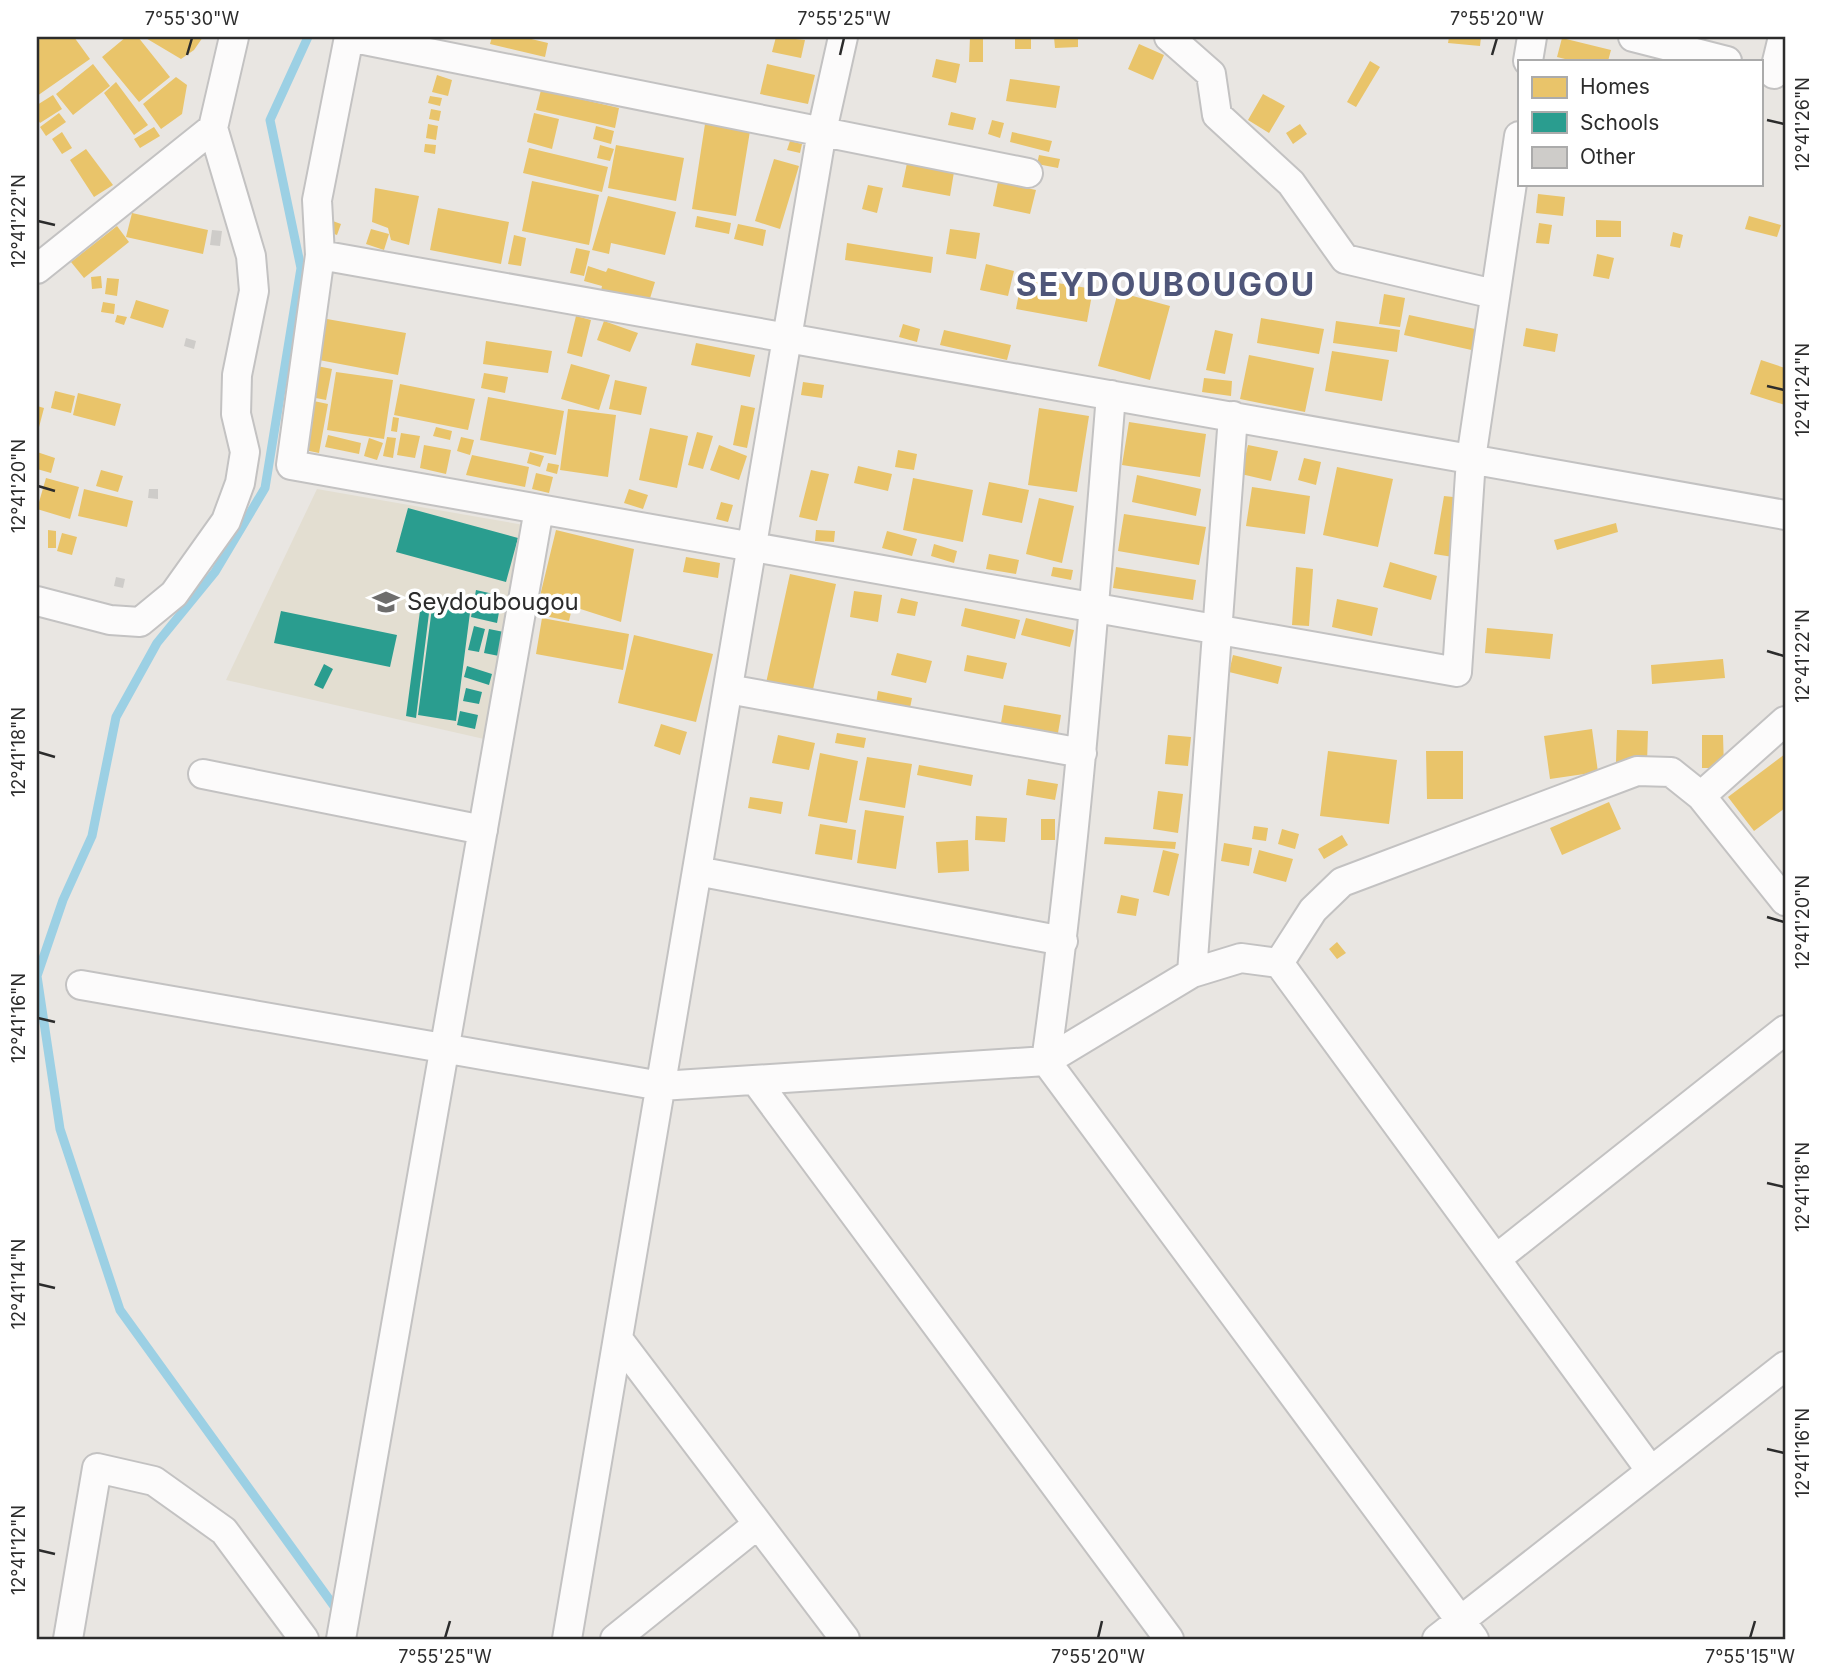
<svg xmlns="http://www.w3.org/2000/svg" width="1822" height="1676" font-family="Inter,sans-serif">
<rect width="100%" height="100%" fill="#e9e6e2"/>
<!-- education -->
<path fill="#e3ded1" d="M317,489L524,525L484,739L226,680Z"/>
<!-- homes -->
<path fill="#e9c46a" d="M43,37H74L90,59L37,96V41Z
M126,37H138L170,77L139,102L102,57Z
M144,37H203L194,50L181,59Z
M492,37H523L548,43L545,57L490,44Z
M776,37L805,40L801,58L772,52Z
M970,37H983V62H969Z
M1015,37H1031V49H1015Z
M1054,37H1078V47L1055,48Z
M1449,37H1481L1480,46L1448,43Z
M1562,38L1611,50L1608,61H1573L1557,57Z
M1139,44L1164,55L1153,80L1128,69Z
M936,59L960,64L956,83L932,77Z
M1370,61L1380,67L1356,107L1347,102Z
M93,64L110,86L73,115L56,94Z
M767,64L815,75L808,104L760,94Z
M437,75L452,80L448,96L432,92Z
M176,77L187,85L182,114L161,129L143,104Z
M1010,79L1060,86L1056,108L1006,101Z
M116,82L148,125L134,135L104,93Z
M541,90L619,108L615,128L536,110Z
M1263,94L1285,106L1269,133L1248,120Z
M53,95L62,109L40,123L37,118V105Z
M430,96L442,98L440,106L428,103Z
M431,109L441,111L439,121L429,119Z
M951,112L976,118L973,130L948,125Z
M59,113L66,122L46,136L40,127Z
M534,113L559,119L552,149L527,142Z
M992,120L1004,123L1000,138L988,134Z
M428,124L438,126L436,140L426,138Z
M705,124L750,131L736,216L692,209Z
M1300,124L1307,134L1293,144L1286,133Z
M596,126L614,131L611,144L593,139Z
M154,127L160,136L140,148L134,139Z
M62,132L72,148L62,154L52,139Z
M1012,132L1052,141L1049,152L1010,142Z
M790,141L802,144L800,153L787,150Z
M425,144L436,145L435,154L424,152Z
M600,145L614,149L610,161L597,158Z
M616,145L684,158L676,201L608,188Z
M529,148L608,167L602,192L523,173Z
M86,149L113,185L94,197L70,160Z
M1039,155L1060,159L1058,168L1037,164Z
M774,159L799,166L780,229L755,221Z
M907,163L954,172L950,196L902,187Z
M532,181L599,195L589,245L522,231Z
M998,182L1036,190L1030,214L993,206Z
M868,185L883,188L877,213L862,209Z
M375,188L419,196L409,245L391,240L388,228L372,222Z
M1538,194L1565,197L1563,216L1536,213Z
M608,196L676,212L665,255L611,243L609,254L592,250Z
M438,208L509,222L501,264L430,250Z
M132,213L208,230L203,254L126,237Z
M697,216L731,223L729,234L695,227Z
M1749,216L1781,225L1777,237L1745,229Z
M330,220L341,224L337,235L326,231Z
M1596,220L1621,221V237H1596Z
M1539,223L1552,225L1549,244L1536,243Z
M738,224L766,230L763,246L734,239Z
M117,226L129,242L84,278L71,262Z
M371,229L389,234L384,250L366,244Z
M950,229L980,233L976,259L946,254Z
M1673,232L1683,235L1680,248L1670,246Z
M514,235L526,238L521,266L508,264Z
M847,243L933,257L931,273L845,260Z
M576,248L590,251L584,276L570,273Z
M1597,254L1614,258L1609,279L1593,276Z
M986,264L1014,271L1008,296L980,290Z
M588,266L606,272L608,268L655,282L648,305L601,291L602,286L584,281Z
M101,276L102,288L92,289L91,277Z
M1022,277L1093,289L1087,322L1016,309Z
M107,278L119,279L117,296L105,294Z
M1118,292L1170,306L1150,380L1098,366Z
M1384,294L1405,298L1400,327L1379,324Z
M136,300L169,310L163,328L130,318Z
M103,302L115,304L114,314L101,312Z
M117,315L127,317L124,325L115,322Z
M1409,315L1480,330L1476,351L1404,335Z
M576,316L591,320L582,357L567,353Z
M1261,318L1324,329L1319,354L1257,343Z
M327,319L406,333L398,375L319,360Z
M604,321L638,333L630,352L597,340Z
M1336,321L1400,330L1397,352L1333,343Z
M903,324L920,329L917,342L899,337Z
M1526,328L1558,334L1555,352L1523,346Z
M944,330L1011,345L1007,360L940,345Z
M1215,330L1233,334L1225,374L1206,370Z
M486,341L552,351L548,373L483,364Z
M696,343L755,355L750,377L691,365Z
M1332,351L1389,360L1382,401L1325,391Z
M1249,355L1314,368L1305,412L1240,399Z
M1761,360L1785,368V405L1750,394Z
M571,364L610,375L599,410L561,399Z
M312,365L332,369L326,400L306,396Z
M336,372L393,380L384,439L327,430Z
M484,373L508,377L505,393L481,388Z
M1204,378L1232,381L1231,396L1202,392Z
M615,380L647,387L641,415L609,409Z
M803,382L824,385L822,398L801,395Z
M400,384L475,399L468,430L394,415Z
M55,391L75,396L71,413L51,408Z
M78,393L121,404L115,426L73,415Z
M488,397L564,411L556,455L480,440Z
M304,399L328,404L319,453L295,448Z
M741,405L755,408L747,448L733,445Z
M37,406L44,408L38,431H37Z
M1039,408L1089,416L1077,492L1028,485Z
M568,409L616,415L608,477L560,470Z
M393,417L399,418L397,432L391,431Z
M1129,422L1206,434L1200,477L1122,465Z
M436,427L452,431L450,440L433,436Z
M650,428L688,436L677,488L639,480Z
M697,432L713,436L703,469L688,465Z
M401,433L420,436L415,458L397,455Z
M328,435L361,443L359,454L325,447Z
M387,437L396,438L393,458L383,456Z
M461,437L474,440L470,455L457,451Z
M369,438L383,443L377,460L364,456Z
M424,445L451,450L446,474L420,468Z
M719,445L747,456L739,480L710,470Z
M1248,445L1278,451L1271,481L1241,474Z
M898,450L917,454L914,470L895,467Z
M37,452L55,458L51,473L37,469Z
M530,452L544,456L540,467L527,463Z
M472,455L529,467L525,487L466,475Z
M1304,458L1321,462L1316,485L1298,480Z
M548,463L559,465L557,474L546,471Z
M858,466L892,474L888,491L854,483Z
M1337,467L1393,479L1378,547L1323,535Z
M101,470L123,476L118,492L96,486Z
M811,470L829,474L817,521L799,517Z
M536,473L553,477L549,493L532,489Z
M1137,475L1201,489L1196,516L1132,502Z
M46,478L79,487L70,519L37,509Z
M913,478L973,490L963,542L903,530Z
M989,482L1029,490L1022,523L982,515Z
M1252,487L1310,496L1305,534L1246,526Z
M84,489L133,501L127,527L78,516Z
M629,489L648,495L643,509L624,503Z
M1444,496L1462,498L1453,557L1434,554Z
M1039,498L1074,506L1062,563L1026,554Z
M721,502L733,505L728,522L716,519Z
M1124,514L1206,527L1199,565L1118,551Z
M1616,523L1618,532L1557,550L1554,540Z
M48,530L56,531V548H48Z
M556,530L634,549L621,622L540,596Z
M816,530L835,531L834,542L815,541Z
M887,531L917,539L912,556L882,548Z
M62,533L77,537L72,555L57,551Z
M934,544L957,551L954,563L931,556Z
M989,554L1019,560L1016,574L986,569Z
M686,557L720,563L718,578L683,572Z
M1390,562L1437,576L1431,600L1383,587Z
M1053,567L1073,570L1071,580L1051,576Z
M1116,567L1196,580L1193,600L1113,588Z
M1296,567L1313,569L1309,626L1292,625Z
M790,574L836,584L812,694L766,683Z
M854,591L882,595L878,622L850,617Z
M901,598L918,602L915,616L897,613Z
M1337,599L1378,608L1372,636L1332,627Z
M548,603L572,608L569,621L545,616Z
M965,608L1020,620L1015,639L961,626Z
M542,618L629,634L623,670L536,654Z
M1026,618L1074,630L1070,647L1021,635Z
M1487,628L1553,634L1550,659L1485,653Z
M634,635L713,654L696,722L618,703Z
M897,653L932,661L926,683L891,675Z
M967,655L1007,663L1003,679L964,671Z
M1233,655L1282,667L1278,684L1229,672Z
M1723,659L1725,678L1652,684L1651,665Z
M878,691L912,698L908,718L875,710Z
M1004,705L1061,715L1057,739L1000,729Z
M661,724L687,732L680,755L654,746Z
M1592,729L1598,772L1550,779L1544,736Z
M1617,730L1648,731L1647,763L1616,762Z
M837,733L866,738L864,748L835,743Z
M778,735L815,743L809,770L772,763Z
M1168,735L1191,737L1188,766L1165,764Z
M1702,735H1723L1724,768H1702Z
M1328,751L1397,760L1389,824L1320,816Z
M1426,751H1463V799H1427Z
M820,753L858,761L847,823L808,816Z
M1785,754V808L1754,831L1728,797Z
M867,757L912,764L905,808L859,800Z
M919,765L973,775L971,786L917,775Z
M1028,779L1058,784L1055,800L1026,795Z
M1158,791L1183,794L1178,833L1153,829Z
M750,797L783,802L781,814L748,808Z
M1609,802L1621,829L1562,855L1550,828Z
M865,810L904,816L896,869L857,863Z
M976,816L1007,818L1005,842L975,840Z
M1041,819H1055V840H1041Z
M820,824L856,830L852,860L815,854Z
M1254,826L1268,828L1266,841L1252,839Z
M1282,829L1299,834L1295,849L1278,844Z
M1342,835L1348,845L1324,859L1318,849Z
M1105,837L1176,842L1175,849L1104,844Z
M968,840L969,871L938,873L936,842Z
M1224,843L1252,848L1249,866L1221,861Z
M1163,850L1179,854L1169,896L1153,892Z
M1259,850L1293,859L1286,882L1253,873Z
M1121,895L1139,899L1136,916L1117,913Z
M1337,942L1346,953L1337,959L1329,949Z"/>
<!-- schools -->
<path fill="#2a9d8f" d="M408,508L518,538L506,582L396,552Z
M476,590L502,596L497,623L471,617Z
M422,596L431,597L416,718L406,716Z
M433,600L471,605L456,721L418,715Z
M281,611L397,635L390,667L274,643Z
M474,626L485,629L479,652L468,650Z
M489,629L504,632L499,656L484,653Z
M324,664L333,669L323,689L314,685Z
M467,666L492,674L489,685L464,677Z
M466,688L482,692L479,704L463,701Z
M460,711L478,715L475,729L457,725Z"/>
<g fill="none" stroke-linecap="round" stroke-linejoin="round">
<!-- stream -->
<path stroke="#9cd0e4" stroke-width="9" d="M308,37L270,120L301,268L265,488L215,572L157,643L116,717L92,836L63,900L37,976L60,1129L120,1310L339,1613"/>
</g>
<!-- building -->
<path fill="#ceccc9" d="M212,230L222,231L220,246L210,245Z
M186,338L196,341L194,349L184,346Z
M149,489H158V499L148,498Z
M116,577L125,579L123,588L114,586Z"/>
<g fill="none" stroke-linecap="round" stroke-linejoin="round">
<!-- minor casing -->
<g stroke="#c3c2c2" stroke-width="32">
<path id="minor" d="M349,37L317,200L320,255L291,465L1457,672L1471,459L1519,136
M349,37L1028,173
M1169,37L1211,74L1217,115L1291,183L1345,259L1494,294
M1633,37L1727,61
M1528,61L1532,37
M1774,74L1783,37
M320,255L1785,515
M37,269L213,128L234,37
M1111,395C1093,617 1077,840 1046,1061L1474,1639
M37,601L110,620L140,622L174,594L226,521L240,483L245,452L236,414L237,375L254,291L251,256L213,128
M728,689L1082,753
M203,774L483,830
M1701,796L1785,721
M697,871L1063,941
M1279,963L1313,910L1342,882L1637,771L1671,772L1701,796L1785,901
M1192,973L1233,416
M81,985L661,1086L1046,1061L1192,973L1241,958L1279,963L1651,1471
M756,1081L1169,1639
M1496,1259L1785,1030
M618,1339L845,1639
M68,1639L97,1468L154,1481L224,1531L304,1639
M341,1639L539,509
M567,1639L822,131L843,37
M615,1639L758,1524
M1437,1639L1785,1366"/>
</g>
<!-- minor -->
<use href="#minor" stroke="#fcfbfb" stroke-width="28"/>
</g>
<!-- ticks -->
<path fill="none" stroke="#2c2c2c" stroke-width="2.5" d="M187,55L192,38M840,55L844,38M1492,55L1497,38M1767,120L1784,124M38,221L55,225M1767,386L1784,390M38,486L55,491M1767,651L1784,656M38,752L55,757M1767,917L1784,922M38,1018L55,1022M1767,1183L1784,1187M38,1284L55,1288M1767,1449L1784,1453M38,1550L55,1554M445,1638L450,1621M1098,1638L1102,1621M1750,1638L1755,1621"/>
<!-- icons -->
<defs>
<g id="school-bare" transform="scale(2.1)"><path d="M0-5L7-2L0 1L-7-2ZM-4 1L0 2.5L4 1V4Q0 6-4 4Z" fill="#6e6d6c" stroke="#fff" stroke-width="2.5" paint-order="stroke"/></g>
</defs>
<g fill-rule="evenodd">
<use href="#school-bare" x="386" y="602"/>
</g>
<g text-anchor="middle" stroke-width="7" stroke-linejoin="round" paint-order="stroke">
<!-- poi labels -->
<g font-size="24" fill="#2c2c2c" stroke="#fff" text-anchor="start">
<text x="407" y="610">Seydoubougou</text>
</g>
<!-- district labels -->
<g font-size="32" font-weight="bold" letter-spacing="2" fill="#4f5679" stroke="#fff">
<text x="1166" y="296">SEYDOUBOUGOU</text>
</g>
</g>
<!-- border -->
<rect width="1822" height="1676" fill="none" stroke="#ffffff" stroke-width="77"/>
<!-- legend -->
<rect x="1518" y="60" width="245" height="126" fill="#ffffff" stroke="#ababab" stroke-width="2"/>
<rect x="1532" y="77" width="35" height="21" fill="#e9c46a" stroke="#ababab" stroke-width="2"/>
<text x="1580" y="94" font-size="21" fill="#2c2c2c">Homes</text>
<rect x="1532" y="112" width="35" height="21" fill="#2a9d8f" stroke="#ababab" stroke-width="2"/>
<text x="1580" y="130" font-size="21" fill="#2c2c2c">Schools</text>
<rect x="1532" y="147" width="35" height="21" fill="#ceccc9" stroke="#ababab" stroke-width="2"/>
<text x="1580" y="164" font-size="21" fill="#2c2c2c">Other</text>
<rect x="38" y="38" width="1746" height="1600" fill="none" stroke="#2c2c2c" stroke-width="2.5"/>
<g font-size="18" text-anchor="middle" fill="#2c2c2c">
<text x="192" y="25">7°55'30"W</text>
<text x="844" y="25">7°55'25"W</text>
<text x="1497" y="25">7°55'20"W</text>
<text transform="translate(1803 124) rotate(-90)" y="6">12°41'26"N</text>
<text transform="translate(19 221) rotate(-90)" y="6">12°41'22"N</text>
<text transform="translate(1803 390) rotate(-90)" y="6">12°41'24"N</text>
<text transform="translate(19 486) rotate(-90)" y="6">12°41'20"N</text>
<text transform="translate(1803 656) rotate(-90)" y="6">12°41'22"N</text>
<text transform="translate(19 752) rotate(-90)" y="6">12°41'18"N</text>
<text transform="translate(1803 922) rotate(-90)" y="6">12°41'20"N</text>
<text transform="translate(19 1018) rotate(-90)" y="6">12°41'16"N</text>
<text transform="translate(1803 1187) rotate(-90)" y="6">12°41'18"N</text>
<text transform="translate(19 1284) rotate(-90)" y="6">12°41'14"N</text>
<text transform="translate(1803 1453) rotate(-90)" y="6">12°41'16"N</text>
<text transform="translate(19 1550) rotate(-90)" y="6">12°41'12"N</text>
<text x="445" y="1663">7°55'25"W</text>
<text x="1098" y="1663">7°55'20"W</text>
<text x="1750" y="1663">7°55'15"W</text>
</g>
</svg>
